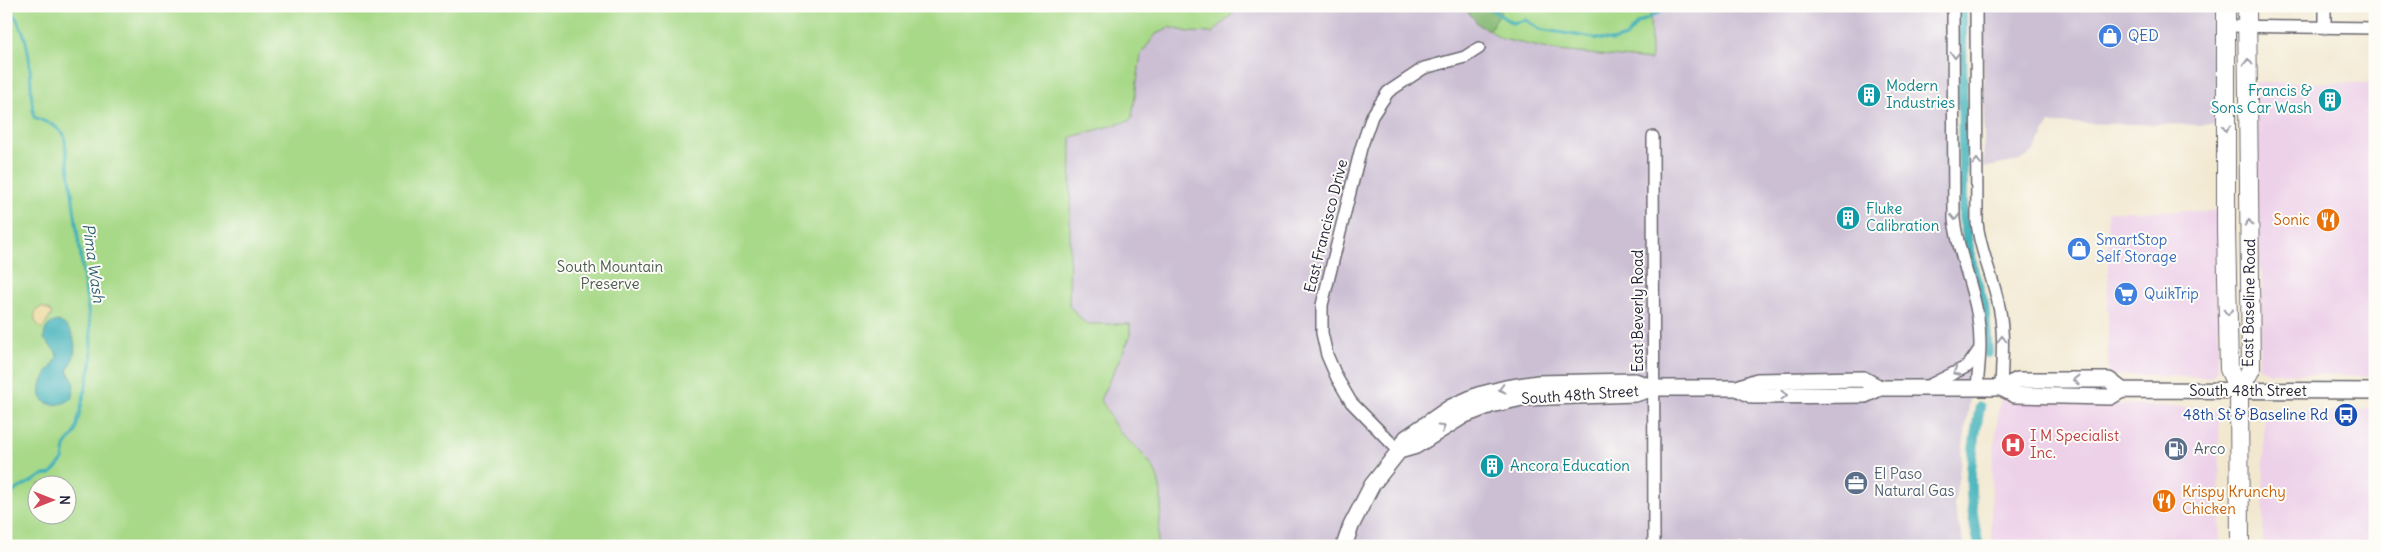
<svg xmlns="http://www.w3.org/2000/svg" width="2381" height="552" font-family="Delius,sans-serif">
<rect width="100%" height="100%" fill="#fdfcf7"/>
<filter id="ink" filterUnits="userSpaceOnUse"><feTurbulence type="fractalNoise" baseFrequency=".02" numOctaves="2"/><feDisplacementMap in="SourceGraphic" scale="10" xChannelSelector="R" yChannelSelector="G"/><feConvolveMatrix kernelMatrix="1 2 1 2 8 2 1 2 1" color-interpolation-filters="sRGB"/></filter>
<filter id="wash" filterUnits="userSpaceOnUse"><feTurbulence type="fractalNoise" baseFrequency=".0096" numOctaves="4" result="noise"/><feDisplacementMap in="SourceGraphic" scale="20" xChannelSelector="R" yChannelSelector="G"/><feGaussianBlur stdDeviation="1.12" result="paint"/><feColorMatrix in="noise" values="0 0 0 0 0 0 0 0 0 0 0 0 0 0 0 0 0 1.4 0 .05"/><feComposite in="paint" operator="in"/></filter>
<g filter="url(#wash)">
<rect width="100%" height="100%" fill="#f2e8d0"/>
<!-- built -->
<path fill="#edd1e9" d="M2256,82L2375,83V376L2269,373L2259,368L2258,363L2262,328V280L2257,252Z
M2108,211H2219L2218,369L2212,377L2108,375Z
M2000,400L2211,408L2218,413L2219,420L2220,546H1994L1991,533L1992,467Z
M2279,408L2314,412L2347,411L2375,408V546H2263L2264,421L2267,412Z"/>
<!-- industrial -->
<path fill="#ccbfd4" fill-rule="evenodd" d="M1241,6H1463L1480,26L1503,39L1558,51L1651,60L1650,6H1949L1950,211L1977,320L1978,346L1954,506L1964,546H1157L1161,491L1157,475L1146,457L1116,428L1106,406L1100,400L1130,337L1086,324L1069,306L1071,137L1129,121L1132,116L1141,54L1156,34L1169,27L1212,33ZM1652,122L1654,368L1653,443Z
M1981,6H2218L2219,125L2050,123L2033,153L2019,161L1983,168L1985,108Z"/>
<!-- green -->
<path fill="#a8d988" stroke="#657e62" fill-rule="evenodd" d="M6,6H1241L1212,33L1188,32L1169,27L1156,34L1141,54L1132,117L1129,121L1071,137L1069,306L1086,324H1130V337L1100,400C1108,408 1110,420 1118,430C1126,440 1137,447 1145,457C1169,482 1160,515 1157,546H6ZM38,484H68V514H38Z
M1464,6H1650L1651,60L1558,51L1502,39L1489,30Z"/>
<!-- forest -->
<path fill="#86b974" stroke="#546e58" d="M1463,6L1498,8L1501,12L1489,30L1480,26Z"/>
<!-- sand -->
<path fill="#eeda9e" stroke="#887e6c" d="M42,307L49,310L52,314L42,329L35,321C34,314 35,310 42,307Z"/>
<!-- water -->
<path fill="#41b1b9" stroke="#326a7a" d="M58,321C78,329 79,356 67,370L74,382L73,397C63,408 36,409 41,386C43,375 52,368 57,358L56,352L44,339C44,329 48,323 58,321Z"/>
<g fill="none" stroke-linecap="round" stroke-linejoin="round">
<!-- stream -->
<path stroke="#41b1b9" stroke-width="3" d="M1486,6L1512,23L1526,20L1539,29L1612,41L1626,37L1638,23L1672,6
M6,508L14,491L43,475L51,474L63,460L65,446L75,433L92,360L90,325L64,134L53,125L34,117C29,90 33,62 24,35C21,25 14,16 10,6"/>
<!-- canal -->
<path stroke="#41b1b9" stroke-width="10" d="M1962,6L1963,217L1974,272L1984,304L1988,353
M1979,546C1966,492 1970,461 1980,407"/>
</g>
</g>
<g filter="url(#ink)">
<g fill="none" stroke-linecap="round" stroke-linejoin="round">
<!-- street casing -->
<g stroke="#6b676f" stroke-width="14">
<path id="street" d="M1953,6L1954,219C1958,254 1973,284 1978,318C1982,341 1979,364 1977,388
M1976,6L1977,223C1980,250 1992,275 1998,302C2005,330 2002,359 2001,388
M2226,26L2375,28
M2325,28V6
M1653,137L1654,546
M1926,387L1968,366L1979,350
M1399,451L1351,402L1337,378L1327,355L1322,333V305L1361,148L1372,116L1388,92L1424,68L1465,57L1479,48"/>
</g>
<!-- secondary casing -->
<g stroke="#6b676f" stroke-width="18">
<path id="secondary" d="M1737,388L1753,396L1865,395L1880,388H2001L2018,380H2109L2122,390
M2001,388L2015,395L2110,397L2122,390L2375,391
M1399,451L1416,446L1465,415L1491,405L1522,398L1635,394L1654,388H1737L1757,381L1863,379L1880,388
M1344,546L1351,526L1372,485L1399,451L1406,438L1451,407L1478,395L1506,388L1538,383L1635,381L1654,388"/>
</g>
<!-- primary casing -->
<g stroke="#6b676f" stroke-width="20">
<path id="primary" d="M2226,6V230L2229,369L2239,391L2240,546
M2239,391L2251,369L2247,6"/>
</g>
<!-- street -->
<use href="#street" stroke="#fff" stroke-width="11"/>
<!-- secondary -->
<use href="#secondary" stroke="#fff" stroke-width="15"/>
<!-- primary -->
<use href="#primary" stroke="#fff" stroke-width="18"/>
</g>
<!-- one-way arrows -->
<defs><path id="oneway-chevron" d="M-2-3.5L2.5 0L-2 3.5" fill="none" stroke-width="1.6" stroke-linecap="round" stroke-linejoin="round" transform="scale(1.25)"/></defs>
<g stroke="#9c9ca7">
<use href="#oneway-chevron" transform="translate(1955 55) rotate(90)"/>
<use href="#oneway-chevron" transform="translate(2248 62) rotate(-91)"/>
<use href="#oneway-chevron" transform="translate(2226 128) rotate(90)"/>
<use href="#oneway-chevron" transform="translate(1977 162) rotate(-90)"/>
<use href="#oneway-chevron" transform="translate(1955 217) rotate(88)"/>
<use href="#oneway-chevron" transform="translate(2249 223) rotate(-91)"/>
<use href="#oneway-chevron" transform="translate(2228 312) rotate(89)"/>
<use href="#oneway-chevron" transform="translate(2002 339) rotate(-90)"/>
<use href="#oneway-chevron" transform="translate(1956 372) rotate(153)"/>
<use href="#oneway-chevron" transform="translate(2076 380) rotate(-180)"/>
<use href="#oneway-chevron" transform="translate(1502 389) rotate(166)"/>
<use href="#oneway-chevron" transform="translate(1784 395) rotate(-1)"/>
<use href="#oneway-chevron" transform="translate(1442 428) rotate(-32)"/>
</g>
</g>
<!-- icons -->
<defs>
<g id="shop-disc" transform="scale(1.25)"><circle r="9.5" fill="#3f7fe0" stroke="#fdfcf7"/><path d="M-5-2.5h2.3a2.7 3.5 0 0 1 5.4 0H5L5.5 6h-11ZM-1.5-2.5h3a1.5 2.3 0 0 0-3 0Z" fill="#fff"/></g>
<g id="building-disc" transform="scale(1.25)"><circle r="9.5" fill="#0f9aa8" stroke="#fdfcf7"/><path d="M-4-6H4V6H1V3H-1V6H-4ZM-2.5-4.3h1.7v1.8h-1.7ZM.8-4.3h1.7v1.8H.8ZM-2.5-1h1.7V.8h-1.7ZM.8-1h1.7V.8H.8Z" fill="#fff"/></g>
<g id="restaurant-disc" transform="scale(1.25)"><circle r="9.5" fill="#e8710a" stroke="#fdfcf7"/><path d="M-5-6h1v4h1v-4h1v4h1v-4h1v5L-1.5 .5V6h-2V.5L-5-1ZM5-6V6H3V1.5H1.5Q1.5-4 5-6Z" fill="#fff"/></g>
<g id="supermarket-disc" transform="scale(1.25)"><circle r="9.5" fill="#3f7fe0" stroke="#fdfcf7"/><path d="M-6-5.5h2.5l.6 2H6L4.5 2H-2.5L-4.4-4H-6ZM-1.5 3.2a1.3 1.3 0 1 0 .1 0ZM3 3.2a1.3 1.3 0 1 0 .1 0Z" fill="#fff"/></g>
<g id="bus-disc" transform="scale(1.25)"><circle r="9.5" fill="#1a4fb4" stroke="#fdfcf7"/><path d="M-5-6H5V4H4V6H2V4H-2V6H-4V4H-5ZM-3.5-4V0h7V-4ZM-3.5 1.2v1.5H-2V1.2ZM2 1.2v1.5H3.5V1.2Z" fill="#fff"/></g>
<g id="hospital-disc" transform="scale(1.25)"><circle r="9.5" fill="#e0444e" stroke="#fdfcf7"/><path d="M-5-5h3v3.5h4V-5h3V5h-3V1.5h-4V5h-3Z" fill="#fff"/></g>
<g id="fuel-disc" transform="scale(1.25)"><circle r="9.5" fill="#5c6f8a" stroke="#fdfcf7"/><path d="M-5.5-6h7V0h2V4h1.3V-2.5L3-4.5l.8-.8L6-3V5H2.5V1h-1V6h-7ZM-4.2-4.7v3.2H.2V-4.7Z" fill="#fff"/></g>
<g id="office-disc" transform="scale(1.25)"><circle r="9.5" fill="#5c6f8a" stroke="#fdfcf7"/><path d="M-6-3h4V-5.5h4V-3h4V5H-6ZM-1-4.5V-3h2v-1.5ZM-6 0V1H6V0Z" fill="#fff"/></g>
</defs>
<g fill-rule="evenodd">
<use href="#shop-disc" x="2110" y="36"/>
<use href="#building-disc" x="1869" y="95"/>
<use href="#building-disc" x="2330" y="100"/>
<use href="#building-disc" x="1848" y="218"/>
<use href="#restaurant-disc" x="2328" y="220"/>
<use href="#shop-disc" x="2079" y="249"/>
<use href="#supermarket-disc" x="2126" y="294"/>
<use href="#bus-disc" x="2346" y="415"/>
<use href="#hospital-disc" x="2013" y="445"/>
<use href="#fuel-disc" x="2176" y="449"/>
<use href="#building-disc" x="1492" y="466"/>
<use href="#office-disc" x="1856" y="483"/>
<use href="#restaurant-disc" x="2164" y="501"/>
</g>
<g text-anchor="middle" stroke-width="4" stroke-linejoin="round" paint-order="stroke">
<!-- shop labels -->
<g font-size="15" fill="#366cbe" stroke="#fdfcf7" text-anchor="start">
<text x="2128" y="41">QED</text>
<text x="2096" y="245">SmartStop<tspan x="2096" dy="17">Self Storage</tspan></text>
<text x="2144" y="299">QuikTrip</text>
</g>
<!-- culture labels -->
<g font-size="15" fill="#0d838f" stroke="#fdfcf7" text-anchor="start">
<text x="1886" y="91">Modern<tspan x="1886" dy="17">Industries</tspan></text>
<text x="2312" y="96" text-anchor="end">Francis &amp;<tspan x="2312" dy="17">Sons Car Wash</tspan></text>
<text x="1866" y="214">Fluke<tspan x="1866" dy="17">Calibration</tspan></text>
<text x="1510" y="471">Ancora Education</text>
</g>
<!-- food labels -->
<g font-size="15" fill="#c56008" stroke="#fdfcf7" text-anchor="end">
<text x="2310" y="225">Sonic</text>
<text x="2182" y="497" text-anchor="start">Krispy Krunchy<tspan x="2182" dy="17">Chicken</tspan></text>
</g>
<!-- street labels -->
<g font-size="15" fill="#22223b" stroke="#fdfcf7">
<text transform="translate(1326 226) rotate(-76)" y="5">East Francisco Drive</text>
<text transform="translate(2249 303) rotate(-89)" y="5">East Baseline Road</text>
<text transform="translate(1638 311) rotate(-90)" y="5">East Beverly Road</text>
<text x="2248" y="396">South 48th Street</text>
<text transform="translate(1580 395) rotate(-4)" y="5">South 48th Street</text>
</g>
<!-- park labels -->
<g font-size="15" fill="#4a5952" stroke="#fdfcf7">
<text x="610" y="272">South Mountain<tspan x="610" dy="17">Preserve</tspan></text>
</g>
<!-- transit labels -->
<g font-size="15" fill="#164399" stroke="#fdfcf7" text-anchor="end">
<text x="2328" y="420">48th St &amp; Baseline Rd</text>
</g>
<!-- health labels -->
<g font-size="15" fill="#be3a42" stroke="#fdfcf7" text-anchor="start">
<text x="2030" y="441">I M Specialist<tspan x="2030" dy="17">Inc.</tspan></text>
</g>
<!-- service labels -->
<g font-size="15" fill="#4e5e75" stroke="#fdfcf7" text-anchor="start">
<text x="2194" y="454">Arco</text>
<text x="1874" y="479">El Paso<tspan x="1874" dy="17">Natural Gas</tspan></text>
</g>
<!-- water labels -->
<g font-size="16" font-style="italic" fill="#306274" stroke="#fdfcf7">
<text transform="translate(94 263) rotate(82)" y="6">Pima Wash</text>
</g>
</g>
<!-- margin -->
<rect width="2381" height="552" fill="none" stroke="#fdfcf7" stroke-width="25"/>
<!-- north arrow -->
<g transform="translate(52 500) rotate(90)"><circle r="24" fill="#fdfcf7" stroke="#a5a5ac"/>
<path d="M0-4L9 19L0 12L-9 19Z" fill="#d1495b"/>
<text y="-8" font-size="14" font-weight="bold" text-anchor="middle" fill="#22223b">N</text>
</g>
</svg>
